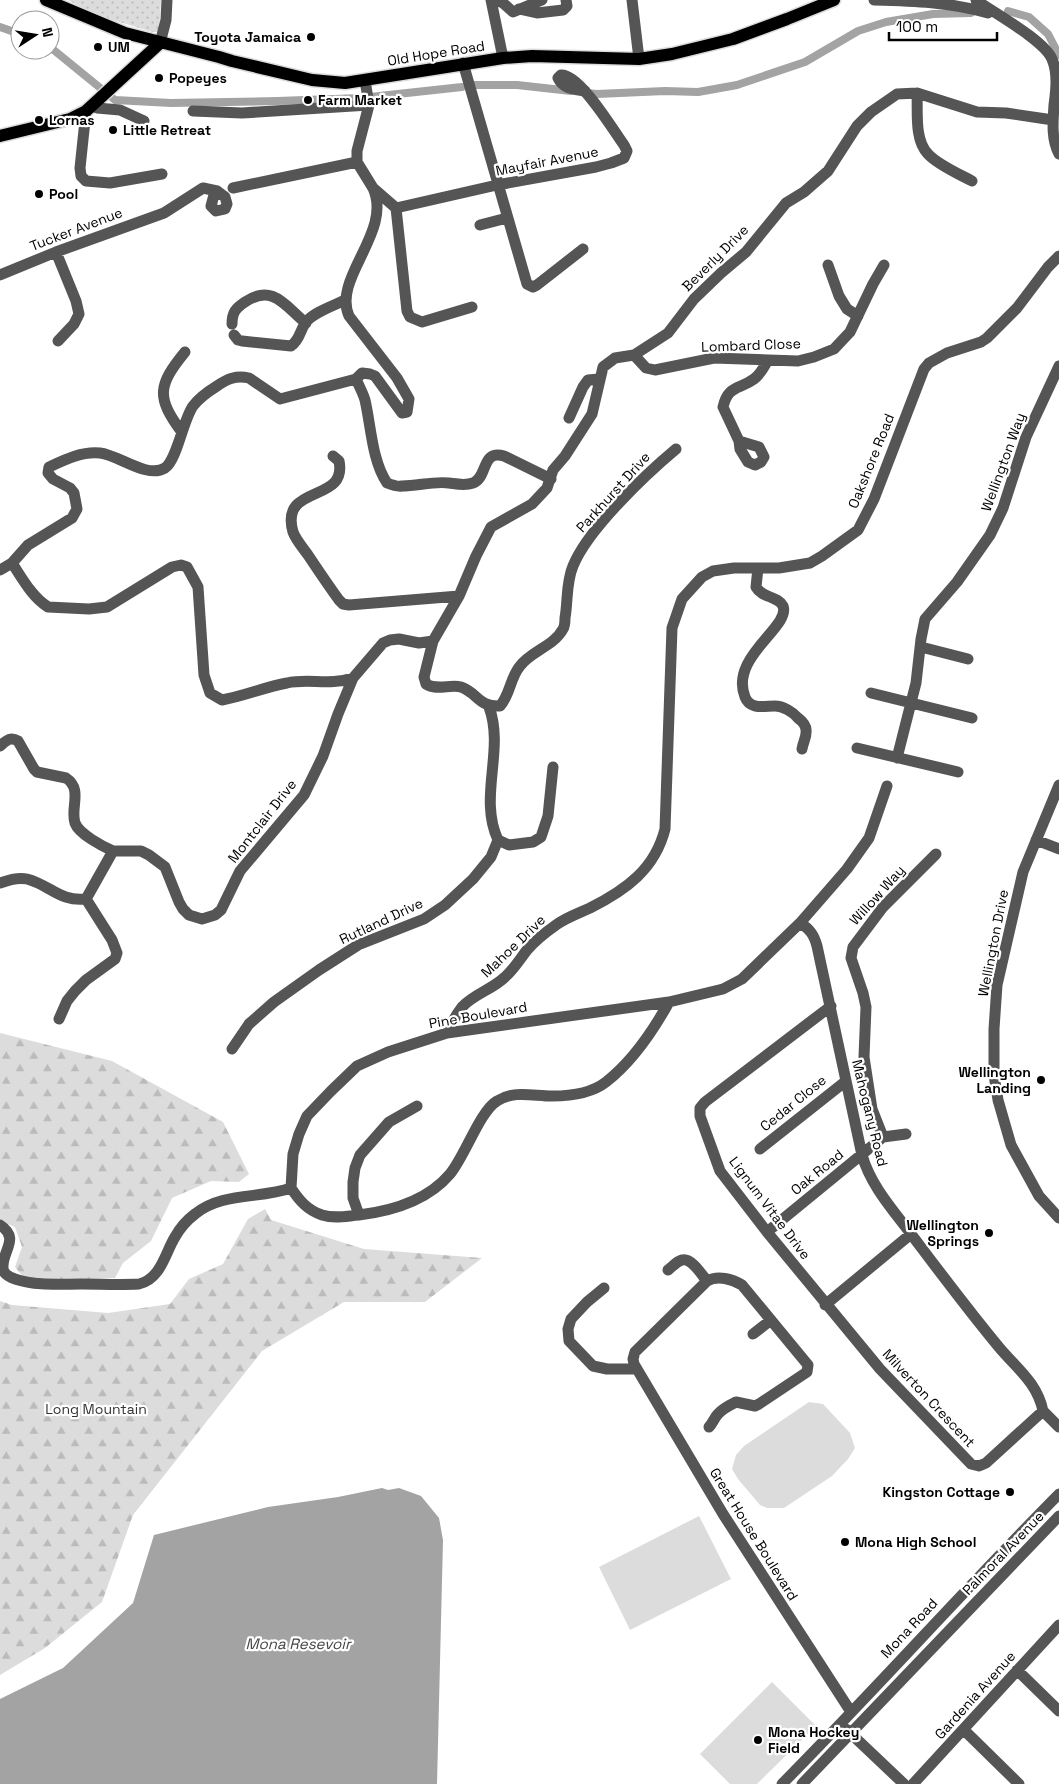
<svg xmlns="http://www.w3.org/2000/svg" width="1059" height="1784" font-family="'Space Grotesk',sans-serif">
<defs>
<pattern id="forest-firs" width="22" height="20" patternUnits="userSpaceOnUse" patternTransform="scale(1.25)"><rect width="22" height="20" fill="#dcdcdc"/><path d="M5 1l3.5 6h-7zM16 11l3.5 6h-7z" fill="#bbb"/></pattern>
<pattern id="park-dots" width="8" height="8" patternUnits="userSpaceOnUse" patternTransform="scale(1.25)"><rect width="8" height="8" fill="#dcdcdc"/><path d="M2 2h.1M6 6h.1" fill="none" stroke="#bbb" stroke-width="1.8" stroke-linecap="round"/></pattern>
</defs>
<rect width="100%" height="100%" fill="#fff"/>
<!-- grass -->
<path fill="#dcdcdc" d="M809,1402L823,1404L850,1433L855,1448L848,1459L832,1476L784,1508H767L760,1505L738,1479L732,1469L736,1455L744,1446Z
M699,1516L731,1579L630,1630L599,1567Z
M772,1682L816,1726L757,1784H730L700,1754Z"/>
<!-- forest -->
<path fill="url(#forest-firs)" d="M0,1033L112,1061L223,1122L249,1174L239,1182L211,1181L172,1198L151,1241L123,1263L115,1278L40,1281L24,1278L15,1267L22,1247L15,1227L0,1221Z
M265,1209L271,1220L364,1249L482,1258L425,1302H344L262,1351L133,1515L102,1602L45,1648L0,1675V1301L12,1305L108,1313L170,1304L189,1279L223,1264L248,1219Z"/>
<!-- park -->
<path fill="url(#park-dots)" d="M68,0H161L159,32H152L93,14Z"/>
<!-- water -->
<path fill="#a3a3a3" d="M382,1488L388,1490L399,1488L421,1496L439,1518L443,1540L437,1784H0V1699L63,1668L133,1603L154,1535L268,1507L338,1497Z"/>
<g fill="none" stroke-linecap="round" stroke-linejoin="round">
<!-- canal -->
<path stroke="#a3a3a3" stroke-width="8" d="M1008,11L1029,17L1048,34L1059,55
M0,27L20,34
M50,47L115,100L171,103L277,101L361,98L462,87
M474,85H517L571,91
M585,93L597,94L665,91L698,92L737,85L805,62L858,31L886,22L933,14L971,13"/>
<!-- major casing -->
<g stroke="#dbdbdb" stroke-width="15">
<path id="major" d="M46,0L125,33L219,57L232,61L312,80L345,83L503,58L532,56L639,59L672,54L733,39L787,19L834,0
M0,136L70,119L86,111L160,43"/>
</g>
<!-- minor -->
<path stroke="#555" stroke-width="11" d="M491,0L503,58
M497,0L503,3L513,12L542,0
M632,0L639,59
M874,0C913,1 950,2 988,13
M976,0C994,13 1044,40 1052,59C1058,73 1056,90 1054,105C1053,121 1051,139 1059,154
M519,9L537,13L563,10L567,6L566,0
M160,43L166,20L167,0
M463,63L527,284L533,287L537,285L583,249
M365,80L369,105L357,151V162L373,188L396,208L407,311L410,317L422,322L472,307
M917,93C918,111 914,140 928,154C938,165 959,174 972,181
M92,106L97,108L120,110L144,121
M86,111L80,168L81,176L86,181L110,183L162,174
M193,111L242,113L369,105
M233,188L357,162
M373,188C393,232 332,278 349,316L397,378L409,399L407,412L402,413L375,376L370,374L362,373L356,379C359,386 363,393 365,400C371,426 372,461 387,483C392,485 397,487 402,486C418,486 433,481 449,483C457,484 465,486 473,483C488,478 481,449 504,456L551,479
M396,208L497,185L596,167L611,163L624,158L627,151L624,145C613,130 579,73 561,75L558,78C563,89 574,89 585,91
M480,225L507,218
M56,252L76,301L79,314L74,324L58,341
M828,265L839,296L847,309L858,316
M0,275L56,252L164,213L203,188L217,191L225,197L227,204L225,209L216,211L211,206L214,195L217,191
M232,324C232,312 236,308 245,302C273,283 286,307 306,323
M234,335L238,340L242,341L291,346C300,340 300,330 306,322C314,312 333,306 345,300
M634,355L646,368L655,370L714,358L798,361L814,357L834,349L850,332L873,284L884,265
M569,418L583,387L588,380L599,379
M181,431C156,397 158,385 185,352
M739,441L740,449L748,462L755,465L761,462L764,457L759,447L739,441L723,407C728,385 739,390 754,379C761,374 764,367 768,360
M333,456L339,461C348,504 279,483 293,532C296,540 303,548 308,555C318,570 328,585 339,600L343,604L349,605L459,596
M12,563C22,578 32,597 48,607L89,609L107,607L172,567L181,565L187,567L198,587L204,675L210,693L222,700C244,696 265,687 287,683C309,678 329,686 353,678
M758,568L756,587C762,598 778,596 783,606C791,627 729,657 745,697C750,710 764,706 775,706C783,706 793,712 798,718C802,721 806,725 806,730C807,737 803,742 802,749
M0,570L12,563L28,545L72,518L77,509L74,493L70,488L53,479L48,473L49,467C64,460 82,451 100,453C119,455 147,479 165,468C177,460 183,420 193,406C199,398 209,391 217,386C227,379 236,375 249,378L280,399L356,379
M433,641L424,677L426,684C437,691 450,684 461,687C478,693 478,707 500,706C510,695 510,678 520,666C531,651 554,646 563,629C565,626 565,621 565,618C568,601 566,582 573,566C588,529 645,475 676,449
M921,647L968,659
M871,693L972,718
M0,746C6,741 10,736 18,741L34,769L37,772L66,778C83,789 70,808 75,823C79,834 102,846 113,851
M857,748L958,772
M897,758L916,683L921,639L925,619L957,582L990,535L1003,508L1026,437L1059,366
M1059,785L1023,872L997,985L994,1029V1075L998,1100L1011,1145L1039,1196L1059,1218
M498,840L509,845L533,842L541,837L548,816L553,767
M1036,840L1059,849
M0,883C8,880 18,877 27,879C50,885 60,902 86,899L113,851H141L149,855L165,867L179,902L183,909L189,915L202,919L215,915L221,910L240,871L304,795L323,756L338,714L353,678L383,643L390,640L399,639L419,643L433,641L459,596L476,556L491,527L532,504L547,488L553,470L565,456L592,414L603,367L615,358L634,355L668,333L694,299L721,273L746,252L786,203L804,192L828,171L857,126L871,112L897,94L917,93L977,112L1006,113L1053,120
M800,923C810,929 814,935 817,946L862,1155C871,1187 895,1212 914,1238C942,1275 969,1311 998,1346C1016,1368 1037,1382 1043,1411
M669,1002C653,1031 633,1061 606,1082C592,1093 570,1096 552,1096C533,1096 514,1090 497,1101C480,1111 465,1156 450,1174C428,1200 392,1211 359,1215C346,1216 335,1219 322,1215C307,1210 299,1200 291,1188L293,1154L299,1134L307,1116L331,1091L357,1066L388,1052L447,1033L669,1002L723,989L742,979L800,923L847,869L869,838L887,786
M831,1006L705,1102L700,1108V1116L720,1171L767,1232L880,1369L971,1464L979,1466L986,1463L1043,1411
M59,1019L67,1001L75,991L86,980L115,959L117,953L112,940L86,899
M447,1033C451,1024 456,1015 462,1007C474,994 493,989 505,977C514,969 520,959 527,950C535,941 546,932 556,925C565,918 579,913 590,908C626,890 655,869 665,829L672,628L682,599L702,577L713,571L734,568H779L810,563L822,556L858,530L874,499L924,369L929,363L947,353L981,342L987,338L1017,308L1048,267L1059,256
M232,1049L249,1024L274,1002L319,970L358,945L424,919L445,905L473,879L491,857L498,840C478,797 505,750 489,707
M883,1137L872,1109L864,1057L866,1007L863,993L851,958L853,947L883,907L936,854
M760,1149L846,1081
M359,1215L353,1198V1182L355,1168L360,1155L389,1122L417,1106
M0,1225C20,1238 3,1250 3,1266C2,1273 9,1277 15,1279C36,1286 59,1284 81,1284C100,1284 120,1285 139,1284C161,1279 165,1253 175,1237C180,1228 187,1220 195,1214C222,1192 260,1199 291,1188
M767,1232L883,1137L906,1134
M668,1270C672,1267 677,1261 682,1260C691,1257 702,1275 707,1281
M604,1288L587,1302L571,1319L568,1329L569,1341L593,1366L607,1369H637
M825,1305L911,1234
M753,1334L771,1320
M1043,1411L1059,1427
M709,1427C713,1423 714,1418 718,1414C722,1409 730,1405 736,1402L755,1406L759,1404L807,1372L808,1365L742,1285C732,1279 718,1275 707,1281L635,1352L633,1359L634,1364L723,1514L851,1712
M1017,1670L1059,1711
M846,1729L904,1784
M964,1730L1019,1784
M782,1784C876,1689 965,1589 1059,1494
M802,1784L1059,1516
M913,1784L1059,1625"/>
<!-- major -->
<use href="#major" stroke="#000" stroke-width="12"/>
</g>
<!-- markers -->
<g fill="#000" stroke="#fff" stroke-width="2">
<circle cx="311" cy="37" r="5"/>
<circle cx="98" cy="47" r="5"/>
<circle cx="159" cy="78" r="5"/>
<circle cx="308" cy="100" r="5"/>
<circle cx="39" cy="120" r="5"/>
<circle cx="113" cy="130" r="5"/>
<circle cx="39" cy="194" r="5"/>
<circle cx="1041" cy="1080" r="5"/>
<circle cx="989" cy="1233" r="5"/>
<circle cx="1010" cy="1492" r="5"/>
<circle cx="845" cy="1542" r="5"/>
<circle cx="758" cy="1740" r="5"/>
</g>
<g text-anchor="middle" stroke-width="4.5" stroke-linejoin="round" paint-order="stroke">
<!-- poi labels -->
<g font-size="14" font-weight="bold" fill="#000" stroke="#fff" text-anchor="start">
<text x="301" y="42" text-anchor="end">Toyota Jamaica</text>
<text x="108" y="52">UM</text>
<text x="169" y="83">Popeyes</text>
<text x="318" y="105">Farm Market</text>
<text x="49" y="125">Lornas</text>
<text x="123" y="135">Little Retreat</text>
<text x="49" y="199">Pool</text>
<text x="1031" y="1077" text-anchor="end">Wellington<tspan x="1031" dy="16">Landing</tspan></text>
<text x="979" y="1230" text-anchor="end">Wellington<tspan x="979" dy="16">Springs</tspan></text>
<text x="1000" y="1497" text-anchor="end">Kingston Cottage</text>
<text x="855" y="1547">Mona High School</text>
<text x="768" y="1737">Mona Hockey<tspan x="768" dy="16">Field</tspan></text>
</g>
<!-- street labels -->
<g font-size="14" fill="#000" stroke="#fff">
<text transform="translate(436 53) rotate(-9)" y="5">Old Hope Road</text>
<text transform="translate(547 161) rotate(-11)" y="5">Mayfair Avenue</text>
<text transform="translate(76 229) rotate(-21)" y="5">Tucker Avenue</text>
<text transform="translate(715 258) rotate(-45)" y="5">Beverly Drive</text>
<text transform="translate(751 345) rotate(-2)" y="5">Lombard Close</text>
<text transform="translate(871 461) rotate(-68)" y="5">Oakshore Road</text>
<text transform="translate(1003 462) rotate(-70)" y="5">Wellington Way</text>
<text transform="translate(613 492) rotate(-48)" y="5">Parkhurst Drive</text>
<text transform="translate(262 821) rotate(-52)" y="5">Montclair Drive</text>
<text transform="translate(877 895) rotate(-48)" y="5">Willow Way</text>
<text transform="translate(381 921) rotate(-25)" y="5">Rutland Drive</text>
<text transform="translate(993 943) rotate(-79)" y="5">Wellington Drive</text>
<text transform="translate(513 946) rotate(-44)" y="5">Mahoe Drive</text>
<text transform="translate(478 1015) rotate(-10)" y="5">Pine Boulevard</text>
<text transform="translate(793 1103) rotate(-39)" y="5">Cedar Close</text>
<text transform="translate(870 1113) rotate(76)" y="5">Mahogany Road</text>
<text transform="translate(817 1172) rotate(-39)" y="5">Oak Road</text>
<text transform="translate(770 1208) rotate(53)" y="5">Lignum Vitae Drive</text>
<text transform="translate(929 1398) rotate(47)" y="5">Milverton Crescent</text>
<text transform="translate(754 1534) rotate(58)" y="5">Great House Boulevard</text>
<text transform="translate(1003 1553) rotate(-46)" y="5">Palmoral Avenue</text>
<text transform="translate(909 1628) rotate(-47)" y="5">Mona Road</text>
<text transform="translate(975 1695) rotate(-48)" y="5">Gardenia Avenue</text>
</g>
<!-- park labels -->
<g font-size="14" fill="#333" stroke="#fff">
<text x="96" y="1414">Long Mountain</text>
</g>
<!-- water labels -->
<g font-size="15" font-style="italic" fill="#444" stroke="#fff">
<text x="298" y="1649">Mona Resevoir</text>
</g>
</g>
<!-- north arrow -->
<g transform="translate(35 35) rotate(78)"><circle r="24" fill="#ffffff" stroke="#999999"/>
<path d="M0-4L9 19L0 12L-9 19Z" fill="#000000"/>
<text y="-8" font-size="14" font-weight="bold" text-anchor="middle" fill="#000000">N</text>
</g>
<!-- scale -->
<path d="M889 32v8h108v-8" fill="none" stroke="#000000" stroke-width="2.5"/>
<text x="896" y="32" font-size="15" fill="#000000" stroke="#ffffff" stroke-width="4" paint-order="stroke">100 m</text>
</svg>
